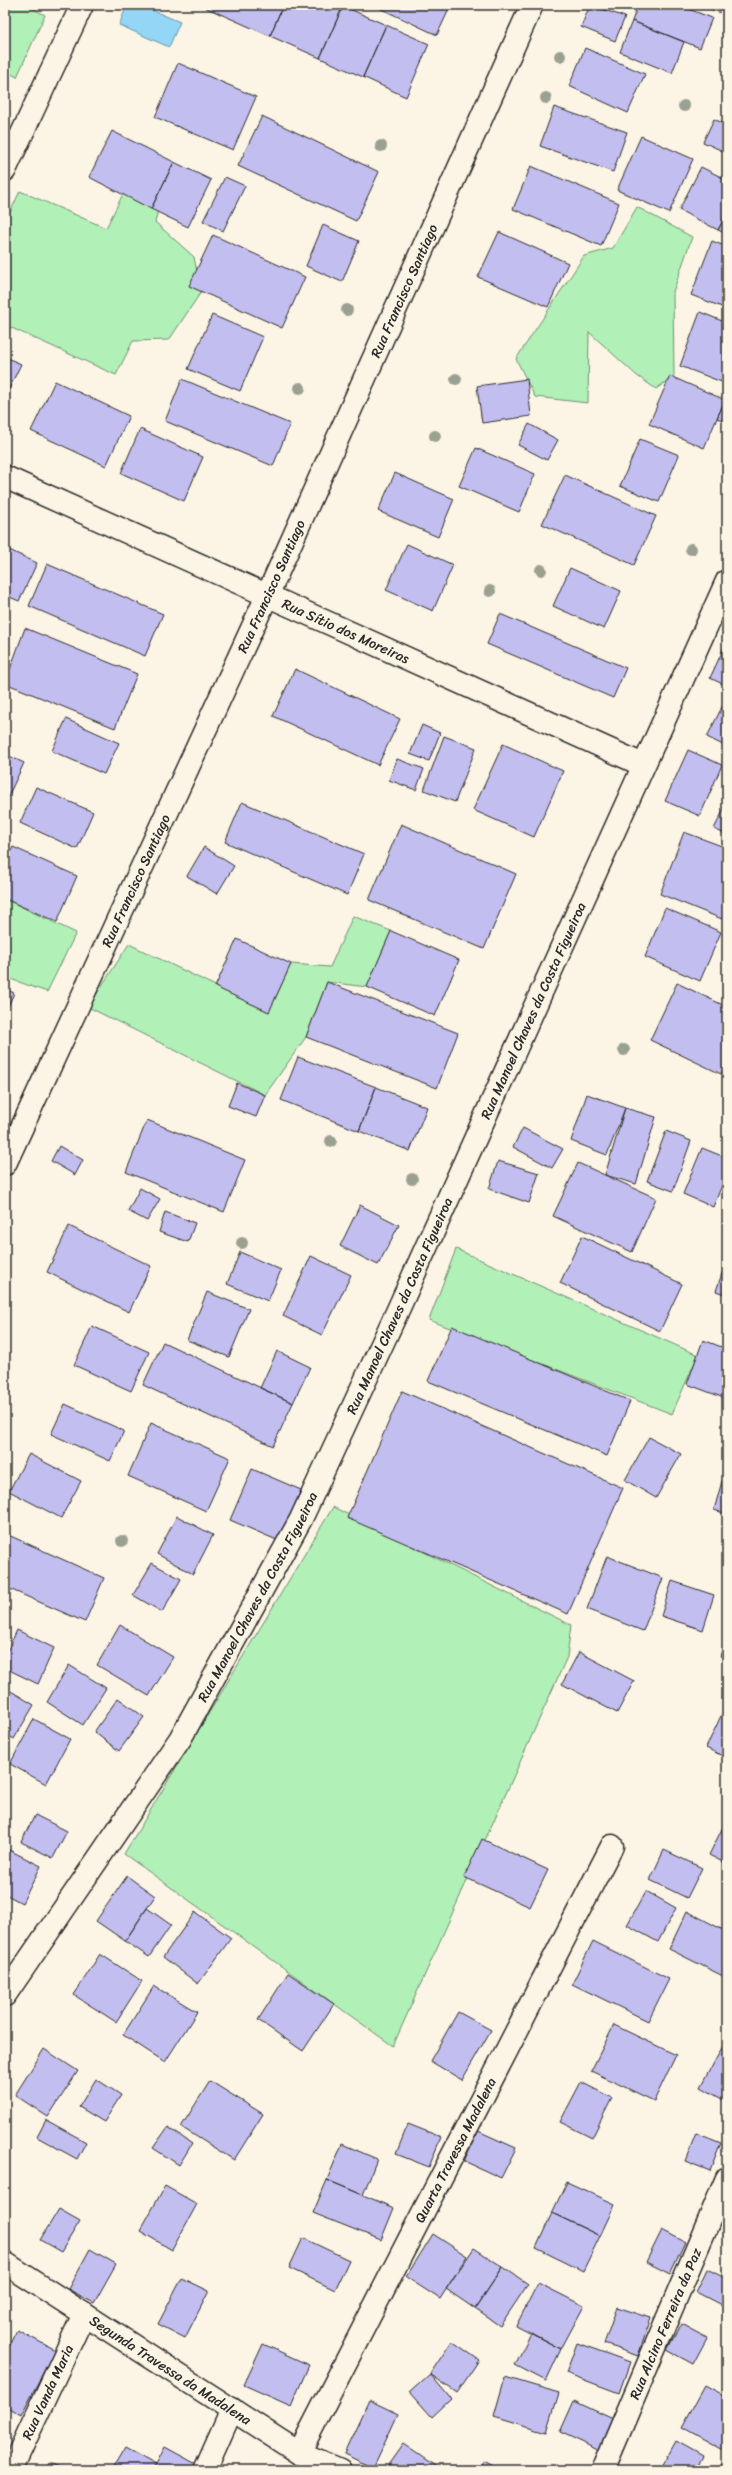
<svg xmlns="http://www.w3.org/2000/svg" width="732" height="2475" font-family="Sriracha,sans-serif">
<rect width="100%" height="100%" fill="#fcf5e5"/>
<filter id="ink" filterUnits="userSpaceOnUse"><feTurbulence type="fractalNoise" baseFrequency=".025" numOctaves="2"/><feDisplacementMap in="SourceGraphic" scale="8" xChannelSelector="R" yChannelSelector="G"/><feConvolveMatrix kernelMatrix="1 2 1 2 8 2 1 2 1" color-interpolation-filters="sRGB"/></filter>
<g filter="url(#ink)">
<!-- green -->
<path fill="#b1f0b7" stroke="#6e8e71" d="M5,5H26L45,15L17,77L5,71Z
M127,186L160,203L155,222L194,257L201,292L169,340L133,341L116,375L5,325V223L20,191L106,228Z
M637,207L692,237L673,292L674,376L656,389L636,375L589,332L588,403L535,397L516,359L584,256L613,248Z
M5,899L76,933L47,992L5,977Z
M353,916L391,931L367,987L327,982L306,1037L265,1095L88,1007L129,944L269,1012L291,964L330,967Z
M456,1249L698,1355L672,1414L429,1320Z
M333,1507L571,1625L567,1657L393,2046L124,1854Z"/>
<!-- water -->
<path fill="#94d6f6" stroke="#6a92a5" d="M127,5H140L180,22L169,47L119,25Z"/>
<!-- building -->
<path fill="#c3bef0" stroke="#2b2b2b" d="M200,5H283L270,36Z
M283,5L343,6L320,58L270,36Z
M373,5H451L437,35Z
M590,5L625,17L615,41L581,27Z
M621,5H638L636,10Z
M638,5H678L712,18L700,48L632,21Z
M712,5H727V15L710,9Z
M343,6L386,25L363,77L320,58Z
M632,21L684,42L672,73L620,52Z
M386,25L429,44L406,97L363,77Z
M585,48L645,74L628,113L569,86Z
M178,63L256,97L233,150L155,117Z
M554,107L627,132L613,172L540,146Z
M262,116L379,172L356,221L238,166Z
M714,119L727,125V153L703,142Z
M112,131L174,162L151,209L89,177Z
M641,136L693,159L669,213L617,190Z
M174,162L211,180L188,227L151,209Z
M531,166L619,203L601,246L513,209Z
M701,167L727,180V213L718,230L679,210Z
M225,177L245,186L223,231L203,221Z
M727,213V234L718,230Z
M323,225L359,241L342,282L306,266Z
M499,232L568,263L548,307L478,277Z
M213,235L305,277L282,328L189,286Z
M712,241L727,247V309L691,295Z
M700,312L727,323V384L680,366Z
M212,315L263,337L240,391L188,369Z
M5,357L21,364L5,397Z
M670,376L725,400L704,448L649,424Z
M182,379L290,424L273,466L165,421Z
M527,379L531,416L482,423L477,386Z
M55,381L129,416L106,466L31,431Z
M725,400L727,401V422L717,418Z
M529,424L558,440L547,460L518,445Z
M140,429L203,457L184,501L121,473Z
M640,439L679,455L659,502L620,486Z
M476,448L535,474L519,512L459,486Z
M395,473L454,499L438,537L378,511Z
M565,475L656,516L634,565L542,524Z
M407,544L453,565L433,611L386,590Z
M5,548L37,563L19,601L5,595Z
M47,564L163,614L145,656L29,606Z
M570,568L621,591L604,629L553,606Z
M500,614L626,668L613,698L487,644Z
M25,628L137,674L115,728L5,683Z
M727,641V686L710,678Z
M295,669L400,719L378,765L273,716Z
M726,699L727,700V747L707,737Z
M66,719L119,743L104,774L52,751Z
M422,725L440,733L429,761L410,754Z
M444,736L476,748L455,802L424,790Z
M503,744L563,771L534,837L473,810Z
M688,750L722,765L700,816L665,801Z
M5,754L24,763L5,803Z
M397,759L424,769L416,790L389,780Z
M36,787L93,812L77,849L20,823Z
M242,802L364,854L347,895L225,842Z
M727,803V835L714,829Z
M401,824L516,874L484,949L369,900Z
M684,832L727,848V921L660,894Z
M13,847L77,876L57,922L5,899V864Z
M204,847L234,866L217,894L187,876Z
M665,908L721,932L700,981L645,957Z
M391,931L459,960L435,1016L367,987Z
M237,939L291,964L269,1012L215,987Z
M327,982L458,1033L437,1088L306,1037Z
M677,983L727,1007V1062L721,1074L650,1040Z
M5,989L14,993L5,1013Z
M298,1057L376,1087L359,1131L281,1100Z
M237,1083L265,1095L256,1117L228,1106Z
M376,1087L427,1107L410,1151L359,1131Z
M587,1094L625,1108L607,1155L571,1141Z
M625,1108L656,1117L636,1184L605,1175Z
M147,1120L245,1160L224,1212L126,1172Z
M523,1128L563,1149L552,1168L513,1147Z
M666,1131L691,1141L673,1191L647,1181Z
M59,1146L83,1160L75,1175L51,1161Z
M702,1148L727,1158V1173L713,1207L683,1194Z
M498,1161L539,1173L529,1203L489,1189Z
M578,1163L656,1198L632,1252L553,1216Z
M140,1188L160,1199L147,1221L128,1211Z
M360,1205L399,1225L378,1265L340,1246Z
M165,1212L195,1223L188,1242L159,1232Z
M69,1226L151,1266L129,1312L47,1272Z
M582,1236L682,1284L660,1331L560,1283Z
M240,1252L281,1270L268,1301L227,1284Z
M311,1256L351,1275L322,1335L283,1316Z
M727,1259V1295L716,1291Z
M207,1292L249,1309L229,1357L187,1340Z
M92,1326L149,1352L131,1391L74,1365Z
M452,1326L630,1401L607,1456L428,1381Z
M703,1340L727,1349V1399L687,1384Z
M163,1342L293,1403L273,1446L143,1385Z
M277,1351L310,1367L293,1403L260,1388Z
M402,1391L623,1488L568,1614L347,1518Z
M65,1404L124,1431L110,1461L51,1434Z
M151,1423L230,1458L206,1511L128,1476Z
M649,1437L681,1454L656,1498L625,1480Z
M29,1454L81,1481L61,1518L9,1491Z
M252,1469L301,1490L279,1541L230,1520Z
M722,1481L727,1483V1514L714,1510Z
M177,1516L213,1535L193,1574L157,1554Z
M6,1534L104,1578L85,1622L5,1587Z
M607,1556L663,1578L643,1631L587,1609Z
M152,1563L181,1579L162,1612L133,1595Z
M672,1581L714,1595L703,1630L661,1616Z
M120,1625L173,1657L149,1696L97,1665Z
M17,1630L54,1648L38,1684L5,1668V1656Z
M727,1637V1658L720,1656Z
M579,1652L634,1681L617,1713L562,1684Z
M69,1665L106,1688L83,1725L47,1702Z
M6,1688L34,1705L14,1739L5,1733Z
M118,1698L144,1717L119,1751L94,1732Z
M726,1705H727V1758L706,1748Z
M34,1719L70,1739L46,1784L10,1764Z
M35,1815L67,1831L53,1858L21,1842Z
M727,1819V1864L709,1855Z
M482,1839L548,1870L530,1907L464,1877Z
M5,1848L41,1866L22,1903L5,1894Z
M664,1850L702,1868L687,1898L650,1880Z
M127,1876L155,1896L125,1941L96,1921Z
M646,1891L676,1908L658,1942L627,1925Z
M147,1908L171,1925L149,1957L125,1941Z
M687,1911L727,1932V1978L669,1949Z
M195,1912L231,1938L198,1984L163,1957Z
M593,1941L669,1979L648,2021L572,1984Z
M100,1954L142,1981L116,2022L74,1995Z
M288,1973L334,2004L303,2051L258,2020Z
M154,1986L197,2012L165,2062L123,2035Z
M458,2012L491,2030L462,2080L430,2061Z
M614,2025L676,2055L654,2101L591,2071Z
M724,2044L727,2045V2102L701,2087Z
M44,2049L78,2071L48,2117L15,2095Z
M96,2079L121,2095L104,2122L79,2107Z
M210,2081L263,2114L234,2160L181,2127Z
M581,2082L612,2098L592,2138L560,2122Z
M46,2120L86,2142L77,2159L37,2137Z
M408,2124L441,2137L429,2167L396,2154Z
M168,2127L192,2144L179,2165L153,2148Z
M478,2131L516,2148L501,2178L464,2161Z
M696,2133L721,2143L710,2171L685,2161Z
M342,2144L377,2159L363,2195L327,2180Z
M327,2180L394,2208L381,2240L313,2213Z
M567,2182L615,2204L600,2236L552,2213Z
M165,2186L197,2204L172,2250L140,2231Z
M59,2209L80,2221L61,2252L40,2240Z
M552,2213L600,2236L583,2271L536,2248Z
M662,2230L685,2242L670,2274L646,2262Z
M433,2234L467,2256L440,2299L406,2277Z
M303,2238L349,2260L335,2290L289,2268Z
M474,2248L503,2267L475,2309L446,2289Z
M90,2249L116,2264L94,2303L68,2289Z
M503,2267L528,2284L500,2326L475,2309Z
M707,2269L727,2279V2308L696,2292Z
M182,2278L209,2291L185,2338L158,2324Z
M538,2283L584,2306L561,2349L516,2326Z
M617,2307L651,2318L638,2356L604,2344Z
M681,2324L707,2338L693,2364L667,2350Z
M17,2330L55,2350L21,2415L5,2406V2353Z
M531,2333L561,2349L546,2381L515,2365Z
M452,2341L479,2360L457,2393L430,2374Z
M577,2343L630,2362L619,2393L566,2373Z
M263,2344L309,2365L291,2406L244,2385Z
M430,2374L451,2399L432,2417L410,2392Z
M505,2377L559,2393L547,2432L494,2416Z
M705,2385L727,2397V2452L682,2427Z
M369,2400L398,2414L373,2468L344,2454Z
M574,2401L613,2419L599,2450L560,2432Z
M676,2441L703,2456L695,2470H660Z
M403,2444L438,2468L436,2470H396L388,2465Z
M165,2447L198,2465L195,2470H153Z
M125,2448L156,2465L153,2470H112Z
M483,2461L500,2470H479Z
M50,2463L68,2470H47Z"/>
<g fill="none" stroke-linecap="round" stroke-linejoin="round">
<!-- minor casing -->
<g stroke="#2b2b2b" stroke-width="25">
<g id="minor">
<path d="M5,170L82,5"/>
<path id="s1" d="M5,477L643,765"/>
<path id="s2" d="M5,1164L267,596L532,5"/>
<path id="s3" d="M5,1995L180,1739L301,1519L397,1312L727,581"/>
<path id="s4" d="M5,2263L299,2453L340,2470"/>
<path id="s5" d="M299,2453L612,1846"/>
<path id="s6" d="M11,2470L84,2314"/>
<path d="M205,2470L232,2409"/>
<path id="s7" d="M603,2470L727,2178"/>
</g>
</g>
<!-- minor -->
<use href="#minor" stroke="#fcf5e5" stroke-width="22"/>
</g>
<!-- trees -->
<g fill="#9ba192">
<circle cx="560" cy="56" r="6"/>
<circle cx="546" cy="98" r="6"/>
<circle cx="684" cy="106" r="6"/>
<circle cx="381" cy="146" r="6"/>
<circle cx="347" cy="310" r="6"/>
<circle cx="456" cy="379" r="6"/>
<circle cx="300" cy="388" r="6"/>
<circle cx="435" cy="436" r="6"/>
<circle cx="691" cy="549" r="6"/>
<circle cx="541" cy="570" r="6"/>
<circle cx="490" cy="591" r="6"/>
<circle cx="624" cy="1050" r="6"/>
<circle cx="331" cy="1141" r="6"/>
<circle cx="412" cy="1179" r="6"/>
<circle cx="242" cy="1243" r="6"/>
<circle cx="122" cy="1541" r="6"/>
</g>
</g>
<g text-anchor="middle" stroke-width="3" stroke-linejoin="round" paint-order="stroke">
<!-- street labels -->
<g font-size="14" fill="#2b2b2b" stroke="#fcf5e5">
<text dy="5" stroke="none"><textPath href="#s2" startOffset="960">Rua Francisco Santiago</textPath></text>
<text dy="5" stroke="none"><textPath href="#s2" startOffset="636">Rua Francisco Santiago</textPath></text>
<text dy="5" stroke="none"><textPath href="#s1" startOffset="374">Rua Sítio dos Moreiras</textPath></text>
<text dy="5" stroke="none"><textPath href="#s2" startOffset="312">Rua Francisco Santiago</textPath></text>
<text dy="5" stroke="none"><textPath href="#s3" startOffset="1120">Rua Manoel Chaves da Costa Figueiroa</textPath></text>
<text dy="5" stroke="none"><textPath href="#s3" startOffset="796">Rua Manoel Chaves da Costa Figueiroa</textPath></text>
<text dy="5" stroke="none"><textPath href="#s3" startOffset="472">Rua Manoel Chaves da Costa Figueiroa</textPath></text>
<text dy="5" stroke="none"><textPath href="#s5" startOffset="341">Quarta Travessa Madalena</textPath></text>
<text dy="5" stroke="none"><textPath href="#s7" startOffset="159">Rua Alcino Ferreira da Paz</textPath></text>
<text dy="5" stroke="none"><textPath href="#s4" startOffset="197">Segunda Travessa da Madalena</textPath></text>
<text dy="5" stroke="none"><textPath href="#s6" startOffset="86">Rua Vanda Maria</textPath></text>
</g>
</g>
<!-- margin -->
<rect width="732" height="2475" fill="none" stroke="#fcf5e5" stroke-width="20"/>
<rect x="10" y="10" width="712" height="2455" fill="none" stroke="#2b2b2b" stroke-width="1.5" filter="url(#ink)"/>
</svg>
